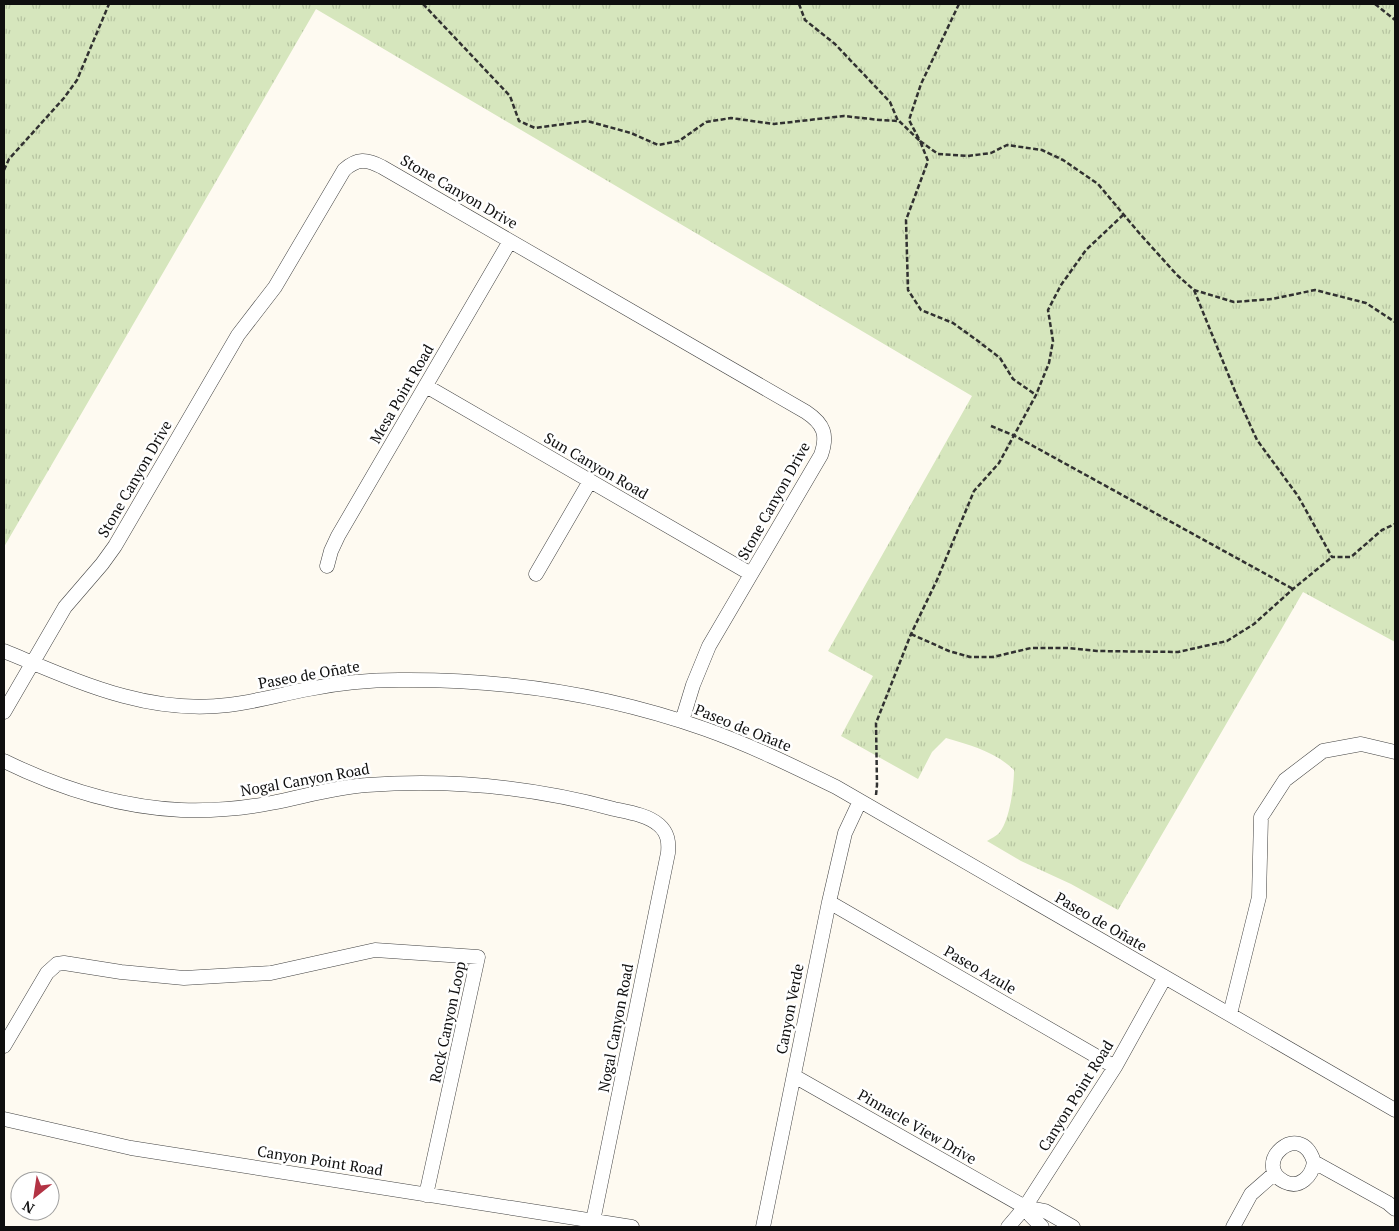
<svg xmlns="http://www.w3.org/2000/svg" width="1399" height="1231" font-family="'PT Serif',serif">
<defs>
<pattern id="grass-tufts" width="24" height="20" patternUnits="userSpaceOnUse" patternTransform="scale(1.25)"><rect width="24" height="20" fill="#d6e6bd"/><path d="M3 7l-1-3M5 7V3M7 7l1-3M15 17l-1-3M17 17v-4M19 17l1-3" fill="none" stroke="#b6c4a1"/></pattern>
</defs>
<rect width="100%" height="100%" fill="#fefaf1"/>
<!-- grass -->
<path fill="url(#grass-tufts)" d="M4,4H1395V642L1303,592L1118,910L1071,884L1021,861L987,841C990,839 997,836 1000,832C1010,819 1014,786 1014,770C994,751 972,746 946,738L932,752L918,779L841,736L873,676L828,651L972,396L316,9L4,547Z"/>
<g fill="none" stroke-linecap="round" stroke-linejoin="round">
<!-- minor casing -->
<g stroke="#424242" stroke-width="15">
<path id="minor" d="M426,386L751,574
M327,566L331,551L338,536L510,241
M536,574L590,481
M4,651C77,681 147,715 228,705C255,702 282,694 309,689C338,683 369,680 399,680C503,679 606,694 705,729C750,745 793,766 836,787L1395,1110
M4,712L65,607L102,564L115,546L238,335L275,287L344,170C357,158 367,159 382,167L806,412C824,424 828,435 821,455L709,646L693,685L682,721
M4,761C59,788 119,807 181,810C211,811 241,809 271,803C303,797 334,787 367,785C450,779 533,787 614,809C628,812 648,815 659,825C668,833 669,842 668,853L593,1221
M829,902L1115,1067
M1230,1014L1259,897L1261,817L1285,780L1323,751L1361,744L1395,752
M4,1046L47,973L57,964L64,963L121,972L184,978L271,973L375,950L478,957L426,1195
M794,1076L1025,1207L1045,1211L1073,1227
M4,1119L131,1148L632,1227
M1314,1162C1312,1176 1300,1189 1285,1182C1250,1165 1300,1117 1314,1162L1388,1203L1395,1209
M1025,1207L1031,1216L1042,1227
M763,1227L829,902L845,833L860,801
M1008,1227L1025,1207L1115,1067L1165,977
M1233,1227L1251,1194L1275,1173"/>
</g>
<!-- path -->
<path stroke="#313131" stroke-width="2.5" stroke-dasharray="5 2.5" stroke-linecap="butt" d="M423,4L510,96L519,121L535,128L587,121L631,133L658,145L679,141L706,122L731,118L774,124L844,116L880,120L899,121L920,141L928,161L906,220L908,290L921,310L953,323L978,341L1000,358L1013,379L1036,395
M799,4L805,20L835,44L890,102L898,121
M959,4L921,84L909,120L920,141L938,154L968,156L991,153L1007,145L1042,150L1063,160L1098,184L1140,234L1177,275L1194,290L1234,302L1272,299L1315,290L1366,303L1395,322
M1375,4L1395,20
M4,170L9,159L64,98L77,80L109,4
M1194,290L1237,396L1257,440L1298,496L1332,557H1351L1382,530L1395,524
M991,426L1015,436L1293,589
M911,634L949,651L970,657H993L1031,648H1067L1097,651L1178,652L1227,641L1254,624L1293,589L1332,557
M876,795L877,785L876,723L911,634L937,580L974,491L999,463L1036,395L1049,363L1053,341L1048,310L1061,285L1086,250L1123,215"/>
<!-- minor -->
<use href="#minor" stroke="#fff" stroke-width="14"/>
</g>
<g text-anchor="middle" stroke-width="5" stroke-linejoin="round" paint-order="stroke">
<!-- street labels -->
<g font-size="15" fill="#0f0f0f" stroke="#fff">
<text transform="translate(459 192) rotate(30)" y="5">Stone Canyon Drive</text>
<text transform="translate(402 394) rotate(-60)" y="5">Mesa Point Road</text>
<text transform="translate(596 466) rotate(30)" y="5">Sun Canyon Road</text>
<text transform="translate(135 479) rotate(-60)" y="5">Stone Canyon Drive</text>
<text transform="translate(774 501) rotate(-61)" y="5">Stone Canyon Drive</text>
<text transform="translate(309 675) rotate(-10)" y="5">Paseo de Oñate</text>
<text transform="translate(743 728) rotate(22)" y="5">Paseo de Oñate</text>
<text transform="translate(305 780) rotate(-10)" y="5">Nogal Canyon Road</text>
<text transform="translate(1101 922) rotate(30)" y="5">Paseo de Oñate</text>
<text transform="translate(980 970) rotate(30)" y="5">Paseo Azule</text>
<text transform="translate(790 1009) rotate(-79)" y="5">Canyon Verde</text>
<text transform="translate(448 1022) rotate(-78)" y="5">Rock Canyon Loop</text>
<text transform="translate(616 1028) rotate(-79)" y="5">Nogal Canyon Road</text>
<text transform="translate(1076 1096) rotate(-58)" y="5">Canyon Point Road</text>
<text transform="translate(917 1127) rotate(30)" y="5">Pinnacle View Drive</text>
<text transform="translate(320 1161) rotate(9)" y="5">Canyon Point Road</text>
</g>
</g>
<!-- border -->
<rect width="1399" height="1231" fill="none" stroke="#0f0f0f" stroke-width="10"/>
<!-- north arrow -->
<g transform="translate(35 1196) rotate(210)"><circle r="24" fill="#ffffff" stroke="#9f9f9f"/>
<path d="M0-4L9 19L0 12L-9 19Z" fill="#b33344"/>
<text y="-8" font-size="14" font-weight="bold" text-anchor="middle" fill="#0f0f0f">N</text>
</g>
</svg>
